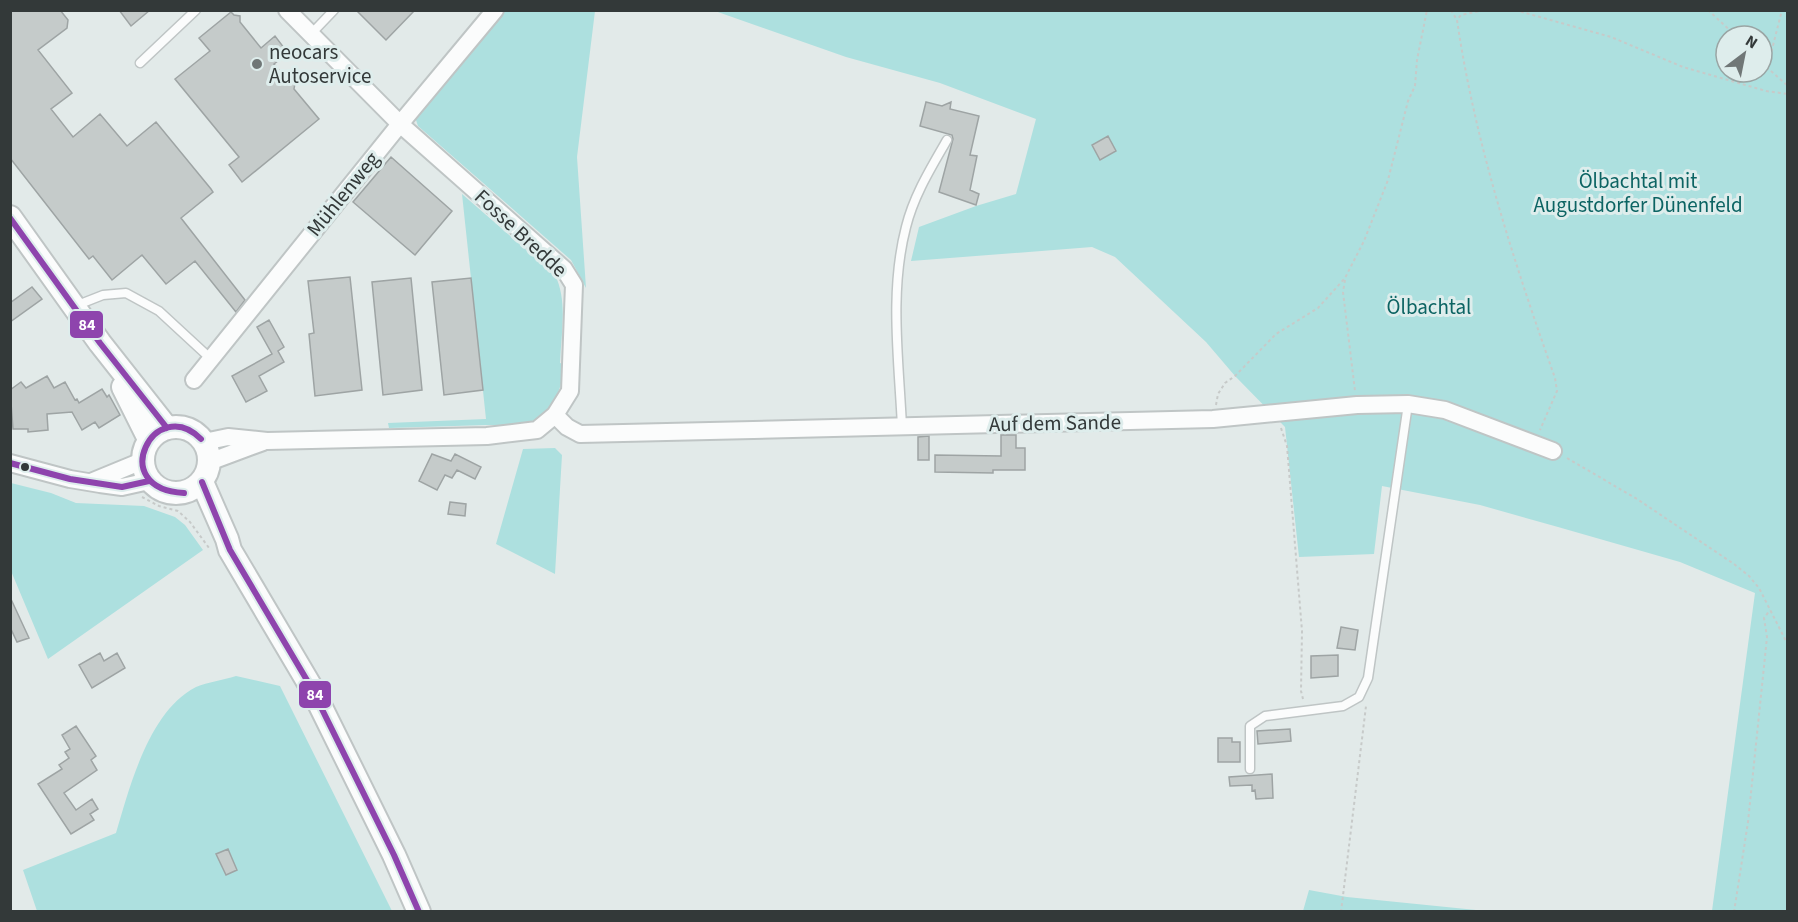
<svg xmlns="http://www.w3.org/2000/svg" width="1798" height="922" font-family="'Source Sans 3',sans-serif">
<rect width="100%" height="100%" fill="#e2eae9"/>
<!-- green -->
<path fill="#ade0df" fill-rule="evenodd" d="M491,11H595L577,157L586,288L571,260L418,126L414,114Z
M715,11H1787V911H1712L1755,593L1680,562L1558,527L1480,505L1382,486L1374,554L1299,557L1285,427L1235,376L1206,342L1115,257L1092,247L911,261L919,227L976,206L1016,194L1036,119L940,83L846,57ZM1726,36H1762V72H1726Z
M462,194L555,275C568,301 561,334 560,363L564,364C564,387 551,416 527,423C515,427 499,425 486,425C454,426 421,427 389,428L388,423L486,419Z
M555,448L562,455L555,574L496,544L523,449Z
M11,483L51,493L76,503L144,506L175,517L185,525L203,550L48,659L11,571Z
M236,676L280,686L392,911H37L23,870L116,833C130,786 149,711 196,687C208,682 223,680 236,676Z
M1309,890L1347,897L1486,911H1303Z"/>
<!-- building -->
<path fill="#c5cbca" stroke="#9ea4a4" stroke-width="1.5" d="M10,10H60L68,20L67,28L38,50L72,93L51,109L73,137L100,114L127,146L156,122L211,189L213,192L181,218L245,300L236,312L195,261L166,284L142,255L112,280L93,256L89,259L10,158Z
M119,10H150L131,26Z
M356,10H415L386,40Z
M231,12L234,15L240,16V22L261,48L275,36L288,53L274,64L289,82L295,83L294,89L319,119L242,182L229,165L239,157L175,79L210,51L199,38Z
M926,102L942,106L951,102L950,109L979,116L970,155L977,156L970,190L979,194L976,205L939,192L953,139L952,135L920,126Z
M1108,136L1116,151L1100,160L1092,145Z
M391,157L452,211L415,255L353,202Z
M350,277L362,390L315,396L309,334L314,333L308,281Z
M411,278L422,390L383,395L372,282Z
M471,278L483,390L444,395L432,282Z
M32,287L42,299L10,322V303Z
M269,320L284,347L278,351L284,362L259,376L267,391L246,402L232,376L272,354L257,327Z
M47,376L54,388L65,382L75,400L77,399L79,403L102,389L107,397L109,395L120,415L99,428L95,422L82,430L72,412L47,414L48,430L28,432V429H13L10,390L21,382L26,388Z
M1001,435H1016V448H1025V470H993V473L935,472V455L1001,456Z
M929,436V460H918V437Z
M432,454L451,461L455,454L481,467L475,479L457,470L452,478L445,475L437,490L419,481Z
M450,502L466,504L465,516L448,514Z
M10,597L29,638L17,642L10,627Z
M1341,627L1358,630L1355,650L1337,648Z
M100,653L104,661L117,653L125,668L92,688L79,665Z
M1338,655V676L1311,678V656Z
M76,726L96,756L91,760L97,770L64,793L76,810L92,799L98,809L90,814L94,820L71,834L38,784L62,769L59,765L69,758L65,752L70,749L62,735Z
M1290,729L1291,741L1258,744L1257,731Z
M1218,738H1232V742H1240V762H1218Z
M1272,774L1273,798L1256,799L1255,790L1252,791V785L1230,786L1229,777Z
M228,849L237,870L226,875L216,854Z"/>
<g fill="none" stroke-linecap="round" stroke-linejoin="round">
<!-- lane casing -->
<g stroke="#bfc5c5" stroke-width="11">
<path id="lane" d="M311,34L334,10
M140,63L196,10
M75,306L103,295L126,293L159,311L211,359
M902,427C899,361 889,292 906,227C914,195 931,168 947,140
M1250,769V726L1265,716L1343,706L1359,697L1368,678L1408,404"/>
</g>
<!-- street casing -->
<g stroke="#bfc5c5" stroke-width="20">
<path id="street" d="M194,380L400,124L495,10
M555,415L567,427L580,434L1213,419L1357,405L1408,404L1445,410L1553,451
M204,442L228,437L267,441L487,436L537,430L555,415L570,391L574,285L564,269L400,124L287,10
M209,462L263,442
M10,463L70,479L100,484L122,487L149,481
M91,482L142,461"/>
</g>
<!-- secondary casing -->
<g stroke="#bfc5c5" stroke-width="26">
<path id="secondary" d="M10,217L100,343L167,428
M123,387L149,439
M143 460a33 33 0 1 1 66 0a33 33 0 1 1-66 0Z
M202,482L227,539L230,550L311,687L394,855L419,912"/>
</g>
<!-- path -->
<path stroke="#c7cac9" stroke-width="2" stroke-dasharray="3 3" stroke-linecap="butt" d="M1451,10L1457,20
M1484,10L1461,15L1457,20C1475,143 1514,262 1555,378L1557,391L1540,430
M1515,10L1611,37L1683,67L1766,91L1788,94
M1708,10L1736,36
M1762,63L1788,86
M1767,69L1782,10
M1345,280L1343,292L1355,391
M1216,405L1218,394L1225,383L1235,376L1276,334L1318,308L1345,278L1364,241L1388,180L1408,101L1415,86L1417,60L1427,10
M1281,428L1287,446L1302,631L1301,691L1303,699
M1567,458L1637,499L1734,564L1749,576L1759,588L1788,645
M142,497L159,506L178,511L190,522L209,548
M1341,912L1366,706
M1734,912L1748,822L1767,637L1764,618L1770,610"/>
<!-- lane -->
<use href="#lane" stroke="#fbfcfc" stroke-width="8"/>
<!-- street -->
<use href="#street" stroke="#fbfcfc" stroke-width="16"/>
<!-- secondary -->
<use href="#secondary" stroke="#fbfcfc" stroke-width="22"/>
<!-- bus-1 casing -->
<g stroke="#deedec" stroke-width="10">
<path id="bus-1" d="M10,218L100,343L167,428
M10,463L70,479L122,487L149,481
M202,482L230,550L311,687L394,855L419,912
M184,493C105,489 155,393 201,439"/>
</g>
<!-- bus-1 -->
<use href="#bus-1" stroke="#8e44ad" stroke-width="6"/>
</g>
<!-- markers -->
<circle fill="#707777" stroke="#deedec" stroke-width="2" cx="257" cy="64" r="6"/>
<circle fill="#333939" stroke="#deedec" stroke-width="2" cx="25" cy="467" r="5"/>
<g text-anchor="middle" stroke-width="6" stroke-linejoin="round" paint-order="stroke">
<!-- poi labels -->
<g font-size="21" fill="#333939" stroke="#deedec" text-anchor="start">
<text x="269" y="59">neocars<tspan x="269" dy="24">Autoservice</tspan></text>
</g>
<!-- park labels -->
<g font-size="21" fill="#0c6463" stroke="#deedec">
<text x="1638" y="188">Ölbachtal mit<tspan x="1638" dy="24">Augustdorfer Dünenfeld</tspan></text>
<text x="1429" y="314">Ölbachtal</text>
</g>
<!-- street labels -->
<g font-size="21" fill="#333939" stroke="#deedec">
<text transform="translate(343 194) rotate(-51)" y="7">Mühlenweg</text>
<text transform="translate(521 233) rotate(43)" y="7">Fosse Bredde</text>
<text transform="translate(1055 423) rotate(-1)" y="7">Auf dem Sande</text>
</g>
</g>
<g stroke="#deedec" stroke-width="2">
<rect x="69" y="310" width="35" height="29" rx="6" fill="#8e44ad"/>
<rect x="298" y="680" width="34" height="29" rx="6" fill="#8e44ad"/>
</g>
<g font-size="16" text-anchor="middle" font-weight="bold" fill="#fff">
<text x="87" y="330">84</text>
<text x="315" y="700">84</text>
</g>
<!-- border -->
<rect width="1798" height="922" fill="none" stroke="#333939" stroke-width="24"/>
<!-- north arrow -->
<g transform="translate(1744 54) rotate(32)"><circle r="28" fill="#deedec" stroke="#9aa5a4" stroke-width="1.5"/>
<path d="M0-4.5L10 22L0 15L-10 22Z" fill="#707777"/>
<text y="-9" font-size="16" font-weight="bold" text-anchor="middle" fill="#333939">N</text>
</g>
</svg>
